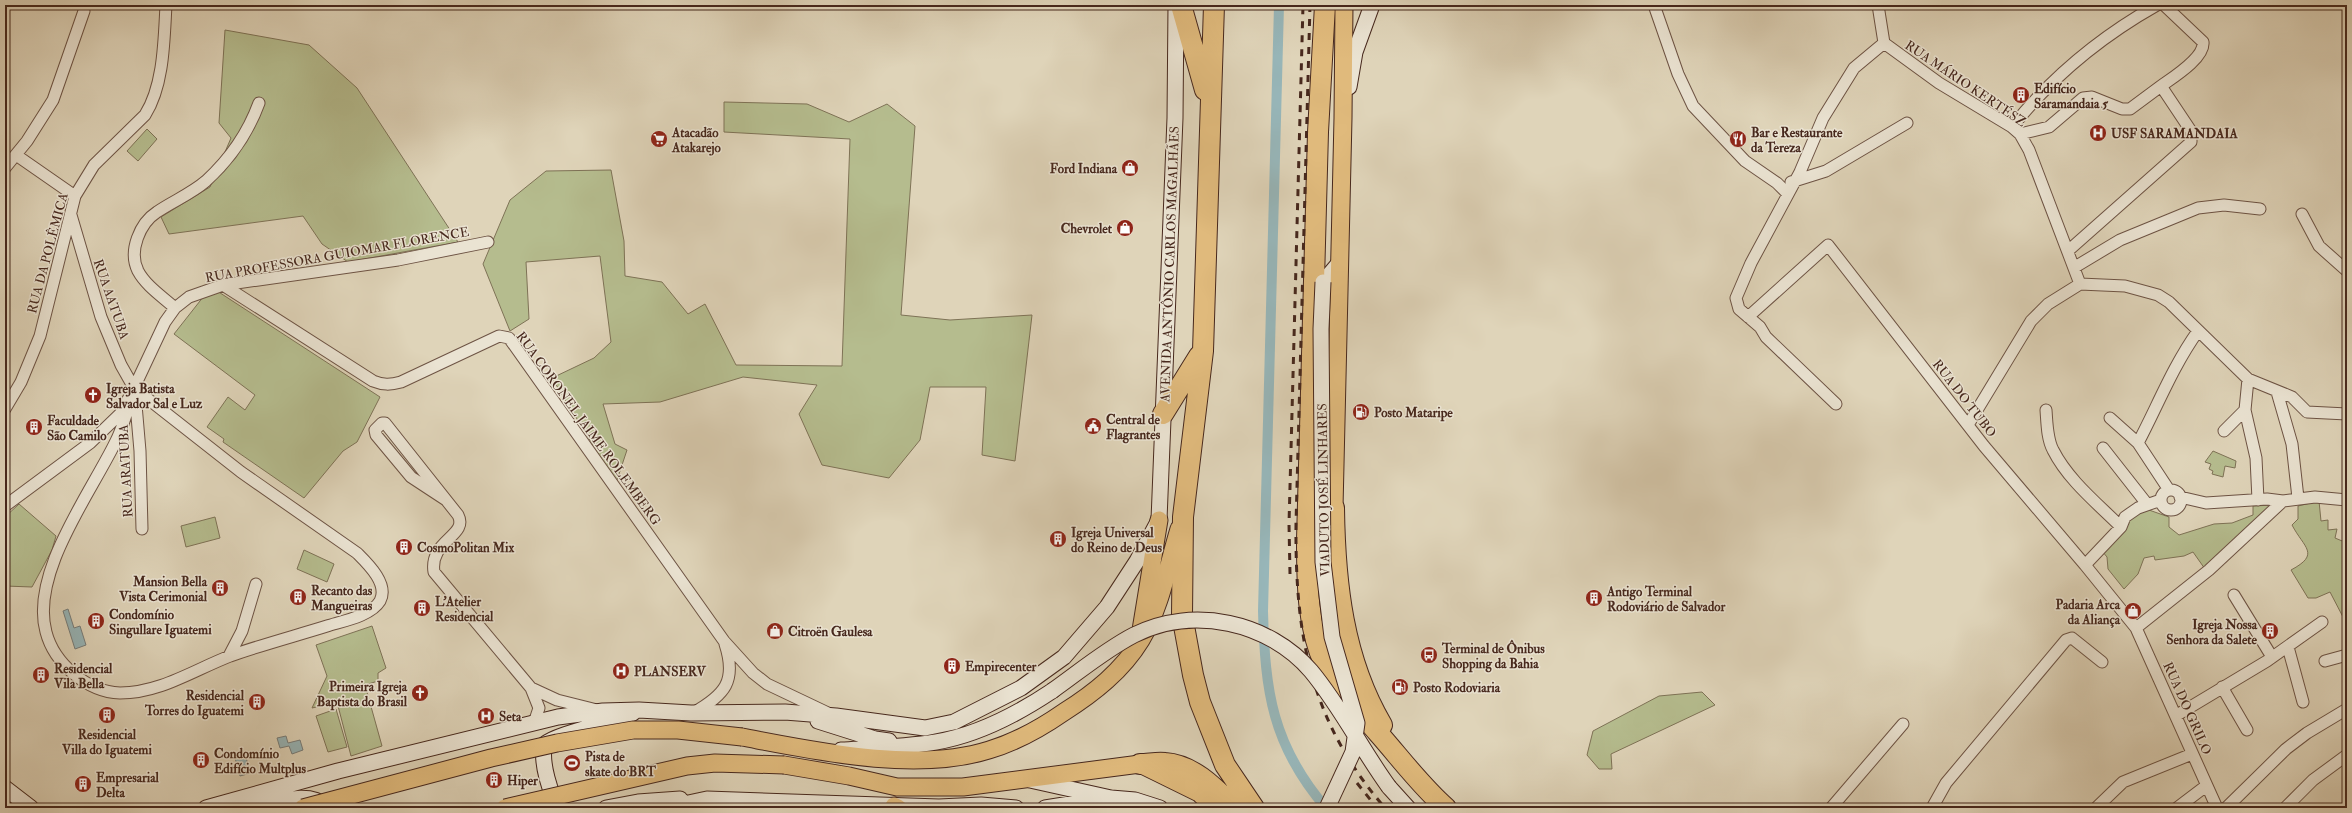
<svg xmlns="http://www.w3.org/2000/svg" width="2352" height="813" font-family="'IM FELL Double Pica',serif">
<rect width="100%" height="100%" fill="#dfd4b9"/>
<filter id="stains"><feTurbulence type="fractalNoise" baseFrequency=".005" numOctaves="4"/><feColorMatrix values="0 0 0 0 .2 0 0 0 0 .09 0 0 0 0 .02 0 0 0 .5 -.17"/></filter>
<radialGradient id="worn" r=".72"><stop offset=".6" stop-color="#630" stop-opacity="0"/><stop offset="1" stop-color="#630" stop-opacity=".3"/></radialGradient>
<!-- green -->
<path fill="#b5bc8e" stroke="#7e7256" d="M225,30L309,45L357,88L458,242L348,262L322,244L303,216L169,234L161,217L210,187L231,138L219,123Z
M724,102L807,104L849,122L887,104L915,126L901,315L950,320L1032,315L1015,461L982,455L986,387H930L920,440L889,478L822,465L799,414L817,385L743,377L660,402L603,404L615,444L627,450L616,483L552,378L594,358L611,342L600,256L526,262L529,319L510,331L483,264L510,200L546,171L611,170L624,241L625,276L662,282L688,314L705,304L736,365L842,366L850,139L724,132Z
M147,129L157,139L138,161L127,151Z
M211,287L380,397L357,442L343,451L304,498L223,442L224,439L207,427L228,397L245,410L255,395L174,334Z
M2213,451L2236,461L2235,468L2225,466L2223,477L2212,474L2213,471L2209,469L2211,464L2205,462Z
M2319,501L2321,521L2328,520V530L2337,529L2335,538L2347,543V618L2343,617L2330,592L2316,598H2308L2291,570C2321,554 2304,548 2292,525L2298,519V506Z
M19,504L56,536L52,550L32,587L5,586V517Z
M2273,505L2205,569L2193,552L2184,556L2155,560L2154,556L2144,558L2138,574L2124,589L2108,569L2107,557L2102,551L2127,517L2146,509L2169,517V527L2179,535L2214,524L2232,523L2253,515V506Z
M215,517L220,538L186,547L181,526Z
M304,550L334,564L327,582L297,569Z
M372,626L386,668L378,673V681L365,685L382,746L351,756L337,702L312,708L327,676L316,645Z
M1702,692L1715,705L1611,754L1612,769H1599L1587,755L1593,731L1659,696Z
M336,709L347,747L328,752L316,716Z"/>
<!-- water -->
<path fill="#97b6b9" stroke="#777d7b" d="M68,609L74,628L80,626L86,645L75,649L63,611Z
M286,736L288,743L300,740L303,750L292,754L289,746L280,748L277,738Z
M245,755L251,773L240,776L235,758Z"/>
<g fill="none" stroke-linecap="round" stroke-linejoin="round">
<!-- canal -->
<path stroke="#97b6b9" stroke-width="10" d="M1279,5L1263,611C1265,691 1272,745 1326,808"/>
<!-- street casing -->
<g stroke="#6d5344" stroke-width="13">
<path id="street" d="M1654,5L1678,74L1693,106L1745,161L1777,183L1788,194
M1878,5L1884,43
M1884,43L1939,83L2012,127L2020,134L2029,150L2080,284
M2012,127C2051,78 2102,36 2157,5
M2020,134L2049,127L2083,98L2092,97L2122,109H2130L2161,86
M16,155L75,196
M5,168L27,141L53,100L84,11
M1791,182L1826,171L1907,123
M2302,214L2319,246L2347,271
M71,215L101,317L121,365L134,388L241,472L357,553C368,564 389,584 380,601C371,616 343,621 327,626C295,636 261,645 230,656C194,670 160,693 120,693C87,692 54,663 46,632C30,573 91,493 116,441C124,425 129,406 134,388
M2069,250L2191,142V131L2161,86C2172,78 2205,58 2203,42L2164,5
M2075,267L2120,240L2198,208L2224,205L2260,209
M223,285L373,381C383,385 390,385 401,382L499,336L509,338L724,641L753,673L767,684L828,713
M175,308C163,297 146,286 138,271C128,251 140,223 157,212C173,201 191,194 206,181C229,160 248,133 259,103
M1748,317L1828,245L1984,446L2085,565L2136,628L2217,808
M2248,379L2245,410L2256,458L2258,500
M2277,392L2292,444L2298,498
M135,393L140,451L142,529
M1836,404L1766,337L1760,327L1739,309L1736,298L1751,263L1800,172L1823,118L1854,68L1884,43
M5,409L21,382L40,336L75,196L94,165L145,115C164,85 164,40 166,5
M2046,410C2047,423 2047,439 2053,450C2068,480 2098,504 2121,527
M2110,418L2138,443L2169,490
M1968,425L2031,321L2048,304L2080,284L2125,286L2158,295L2169,302L2248,379L2292,397L2307,412L2347,414
M2224,431L2245,410
M2138,443C2158,405 2173,366 2198,331
M2103,448L2147,504
M2161 500a10 10 0 1 1 20 0a10 10 0 1 1-20 0Z
M2180,497L2206,503L2267,499L2283,501L2315,497L2347,500
M446,500L411,477L376,435L375,430L382,423H385L458,515C469,536 429,540 434,572L531,688L539,708L534,723
M5,506L90,443L120,414L134,388L165,322L175,308L189,297L223,285L398,260L488,242
M2085,565L2121,527L2125,517L2138,508L2161,500
M2234,595L2272,657
M2136,628L2209,570L2283,501
M2288,647L2303,702
M229,656L242,631L256,584
M2325,661L2347,655
M2222,687L2247,730
M531,688L557,700L597,710
M693,713C725,695 737,681 725,644
M2177,715L2267,661L2322,622
M1831,808L1903,724
M1932,808L1946,783L2066,640L2072,638L2102,662
M2096,808L2123,782L2192,754
M2177,808L2206,786
M2226,808L2286,749L2307,733L2347,709
M2285,808L2313,780L2347,755"/>
</g>
<!-- secondary casing -->
<g stroke="#47281d" stroke-width="17">
<path id="secondary" d="M1349,87L1355,52L1372,5
M1323,282L1340,262
M818,721L875,739L889,741
M841,750C873,748 905,747 936,742C978,735 1016,715 1052,691
M1030,780L1111,798L1135,800L1160,808
M1389,787L1408,808
M5,788L31,808
M235,807C262,811 303,786 326,806
M206,808L338,771L558,717L603,711L639,710L691,713L785,712L836,716L925,728L954,722L1021,688L1064,657L1107,607L1137,561L1159,520L1175,118L1176,5
M561,808C550,797 540,760 545,744C558,733 612,723 633,713
M606,808L638,802L680,799
M665,808L707,799L939,807L981,805L1016,808
M1045,808L1102,799"/>
</g>
<!-- primary casing -->
<g stroke="#47281d" stroke-width="19">
<path id="primary" d="M1334,508L1343,118L1344,5
M1141,630L1159,520
M742,737C816,751 916,773 989,750C1016,742 1041,728 1064,712C1094,693 1122,671 1141,640C1161,607 1168,565 1179,529
M784,765L849,776L897,787H963L1140,764L1199,793L1215,808
M894,806L898,808"/>
</g>
<!-- highway casing -->
<g stroke="#47281d" stroke-width="22">
<path id="highway" d="M1181,5L1205,90
M1214,5L1203,351L1183,517L1182,615L1193,675L1200,702L1225,765L1254,808
M1325,5L1318,132L1307,540C1307,581 1307,627 1325,665C1337,691 1361,712 1379,734C1401,759 1421,786 1446,808
M1163,414L1199,356
M1334,508C1335,583 1343,659 1382,725
M1140,764C1148,764 1157,762 1165,763C1194,765 1216,789 1235,808"/>
</g>
<!-- street -->
<use href="#street" stroke="#eae3d2" stroke-width="11"/>
<!-- secondary -->
<use href="#secondary" stroke="#eae3d2" stroke-width="15"/>
<!-- primary -->
<use href="#primary" stroke="#e0ba7c" stroke-width="17"/>
<!-- highway -->
<use href="#highway" stroke="#e0ba7c" stroke-width="20"/>
<!-- rail -->
<path stroke="#47281d" stroke-width="3" stroke-dasharray="7 7" stroke-linecap="butt" d="M1310,5L1296,524C1295,636 1310,721 1385,808
M1290,574L1289,524L1303,5
M1357,783L1377,808"/>
<!-- secondary-bridge casing -->
<g stroke="#47281d" stroke-width="17" stroke-linecap="butt">
<path id="secondary-bridge" d="M1323,282L1321,329L1323,562L1332,637L1357,723L1353,752L1327,808
M1052,691C1079,672 1105,650 1134,635C1193,605 1269,622 1311,671C1341,707 1362,750 1389,787"/>
</g>
<!-- primary-bridge casing -->
<g stroke="#47281d" stroke-width="19" stroke-linecap="butt">
<path id="primary-bridge" d="M303,808L491,758L557,743L633,730H678L742,737
M505,808L687,766L715,763L784,765"/>
</g>
<!-- secondary-bridge -->
<use href="#secondary-bridge" stroke="#eae3d2" stroke-width="15"/>
<!-- primary-bridge -->
<use href="#primary-bridge" stroke="#e0ba7c" stroke-width="17"/>
</g>
<!-- icons -->
<defs>
<g id="building-disc" transform="scale(0.9)"><circle r="9.5" fill="#8f2418" stroke="#eae3d2"/><path d="M-4-6H4V6H1V3H-1V6H-4ZM-2.5-4.3h1.7v1.8h-1.7ZM.8-4.3h1.7v1.8H.8ZM-2.5-1h1.7V.8h-1.7ZM.8-1h1.7V.8H.8Z" fill="#fff"/></g>
<g id="hospital-disc" transform="scale(0.9)"><circle r="9.5" fill="#8f2418" stroke="#eae3d2"/><path d="M-5-5h3v3.5h4V-5h3V5h-3V1.5h-4V5h-3Z" fill="#fff"/></g>
<g id="supermarket-disc" transform="scale(0.9)"><circle r="9.5" fill="#8f2418" stroke="#eae3d2"/><path d="M-6-5.5h2.5l.6 2H6L4.5 2H-2.5L-4.4-4H-6ZM-1.5 3.2a1.3 1.3 0 1 0 .1 0ZM3 3.2a1.3 1.3 0 1 0 .1 0Z" fill="#fff"/></g>
<g id="restaurant-disc" transform="scale(0.9)"><circle r="9.5" fill="#8f2418" stroke="#eae3d2"/><path d="M-5-6h1v4h1v-4h1v4h1v-4h1v5L-1.5 .5V6h-2V.5L-5-1ZM5-6V6H3V1.5H1.5Q1.5-4 5-6Z" fill="#fff"/></g>
<g id="shop-disc" transform="scale(0.9)"><circle r="9.5" fill="#8f2418" stroke="#eae3d2"/><path d="M-5-2.5h2.3a2.7 3.5 0 0 1 5.4 0H5L5.5 6h-11ZM-1.5-2.5h3a1.5 2.3 0 0 0-3 0Z" fill="#fff"/></g>
<g id="church-disc" transform="scale(0.9)"><circle r="9.5" fill="#8f2418" stroke="#eae3d2"/><path d="M-1.2-6h2.4v3.5h3.3v2.4h-3.3V6h-2.4V-.1h-3.3v-2.4h3.3Z" fill="#fff"/></g>
<g id="fuel-disc" transform="scale(0.9)"><circle r="9.5" fill="#8f2418" stroke="#eae3d2"/><path d="M-5.5-6h7V0h2V4h1.3V-2.5L3-4.5l.8-.8L6-3V5H2.5V1h-1V6h-7ZM-4.2-4.7v3.2H.2V-4.7Z" fill="#fff"/></g>
<g id="civic-disc" transform="scale(0.9)"><circle r="9.5" fill="#8f2418" stroke="#eae3d2"/><path d="M-.6-6.5H3V-4.5H.6V-3L4-1V1h2V6H-6V1h2V-1L-.6-3ZM-1.2 2.5V6h2.4V2.5Z" fill="#fff"/></g>
<g id="bus-disc" transform="scale(0.9)"><circle r="9.5" fill="#8f2418" stroke="#eae3d2"/><path d="M-5-6H5V4H4V6H2V4H-2V6H-4V4H-5ZM-3.5-4V0h7V-4ZM-3.5 1.2v1.5H-2V1.2ZM2 1.2v1.5H3.5V1.2Z" fill="#fff"/></g>
<g id="stadium-disc" transform="scale(0.9)"><circle r="9.5" fill="#8f2418" stroke="#eae3d2"/><path d="M0-5a6.5 5 0 1 0 0 10a6.5 5 0 1 0 0-10ZM-3.5-1.8h7v3.6h-7Z" fill="#fff"/></g>
</defs>
<g fill-rule="evenodd">
<use href="#building-disc" x="2021" y="95"/>
<use href="#hospital-disc" x="2098" y="133"/>
<use href="#supermarket-disc" x="659" y="139"/>
<use href="#restaurant-disc" x="1738" y="139"/>
<use href="#shop-disc" x="1130" y="168"/>
<use href="#shop-disc" x="1125" y="228"/>
<use href="#church-disc" x="93" y="395"/>
<use href="#fuel-disc" x="1361" y="412"/>
<use href="#civic-disc" x="1093" y="426"/>
<use href="#building-disc" x="34" y="427"/>
<use href="#building-disc" x="1058" y="539"/>
<use href="#building-disc" x="404" y="547"/>
<use href="#building-disc" x="220" y="588"/>
<use href="#building-disc" x="298" y="597"/>
<use href="#building-disc" x="1594" y="598"/>
<use href="#building-disc" x="422" y="608"/>
<use href="#shop-disc" x="2133" y="611"/>
<use href="#building-disc" x="96" y="621"/>
<use href="#shop-disc" x="775" y="631"/>
<use href="#building-disc" x="2270" y="631"/>
<use href="#bus-disc" x="1429" y="655"/>
<use href="#building-disc" x="952" y="666"/>
<use href="#hospital-disc" x="621" y="671"/>
<use href="#building-disc" x="41" y="675"/>
<use href="#fuel-disc" x="1400" y="687"/>
<use href="#church-disc" x="420" y="693"/>
<use href="#building-disc" x="257" y="702"/>
<use href="#building-disc" x="107" y="715"/>
<use href="#hospital-disc" x="486" y="716"/>
<use href="#building-disc" x="201" y="760"/>
<use href="#stadium-disc" x="572" y="763"/>
<use href="#building-disc" x="494" y="780"/>
<use href="#building-disc" x="83" y="784"/>
</g>
<g text-anchor="middle" stroke-width="3" stroke-linejoin="round" paint-order="stroke">
<!-- street labels -->
<g font-size="13" fill="#47281d" stroke="#eae3d2">
<text transform="translate(1966 83) rotate(34)" y="5">RUA MÁRIO KERTÉSZ</text>
<text transform="translate(47 253) rotate(-75)" y="5">RUA DA POLÊMICA</text>
<text transform="translate(337 254) rotate(-10)" y="5">RUA PROFESSORA GUIOMAR FLORENCE</text>
<text transform="translate(1169 264) rotate(-88)" y="5">AVENIDA ANTÔNIO CARLOS MAGALHÃES</text>
<text transform="translate(112 299) rotate(71)" y="5">RUA AATUBA</text>
<text transform="translate(1965 398) rotate(52)" y="5">RUA DO TUBO</text>
<text transform="translate(589 428) rotate(54)" y="5">RUA CORONEL JAIME ROLEMBERG</text>
<text transform="translate(125 471) rotate(-93)" y="5">RUA ARATUBA</text>
<text transform="translate(1323 490) rotate(-91)" y="5">VIADUTO JOSÉ LINHARES</text>
<text transform="translate(2188 708) rotate(66)" y="5">RUA DO GRILO</text>
</g>
<!-- poi labels -->
<g font-size="13" font-weight="bold" fill="#47281d" stroke="#eae3d2" text-anchor="start">
<text x="2034" y="93">Edifício<tspan x="2034" dy="15">Saramandaia 5</tspan></text>
<text x="672" y="137">Atacadão<tspan x="672" dy="15">Atakarejo</tspan></text>
<text x="1751" y="137">Bar e Restaurante<tspan x="1751" dy="15">da Tereza</tspan></text>
<text x="2111" y="138">USF SARAMANDAIA</text>
<text x="1117" y="173" text-anchor="end">Ford Indiana</text>
<text x="1112" y="233" text-anchor="end">Chevrolet</text>
<text x="106" y="393">Igreja Batista<tspan x="106" dy="15">Salvador Sal e Luz</tspan></text>
<text x="1374" y="417">Posto Mataripe</text>
<text x="1106" y="424">Central de<tspan x="1106" dy="15">Flagrantes</tspan></text>
<text x="47" y="425">Faculdade<tspan x="47" dy="15">São Camilo</tspan></text>
<text x="1071" y="537">Igreja Universal<tspan x="1071" dy="15">do Reino de Deus</tspan></text>
<text x="417" y="552">CosmoPolitan Mix</text>
<text x="207" y="586" text-anchor="end">Mansion Bella<tspan x="207" dy="15">Vista Cerimonial</tspan></text>
<text x="311" y="595">Recanto das<tspan x="311" dy="15">Mangueiras</tspan></text>
<text x="1607" y="596">Antigo Terminal<tspan x="1607" dy="15">Rodoviário de Salvador</tspan></text>
<text x="435" y="606">L'Atelier<tspan x="435" dy="15">Residencial</tspan></text>
<text x="2120" y="609" text-anchor="end">Padaria Arca<tspan x="2120" dy="15">da Aliança</tspan></text>
<text x="109" y="619">Condomínio<tspan x="109" dy="15">Singullare Iguatemi</tspan></text>
<text x="2257" y="629" text-anchor="end">Igreja Nossa<tspan x="2257" dy="15">Senhora da Salete</tspan></text>
<text x="788" y="636">Citroën Gaulesa</text>
<text x="1442" y="653">Terminal de Ônibus<tspan x="1442" dy="15">Shopping da Bahia</tspan></text>
<text x="965" y="671">Empirecenter</text>
<text x="54" y="673">Residencial<tspan x="54" dy="15">Vila Bella</tspan></text>
<text x="634" y="676">PLANSERV</text>
<text x="407" y="691" text-anchor="end">Primeira Igreja<tspan x="407" dy="15">Baptista do Brasil</tspan></text>
<text x="1413" y="692">Posto Rodoviaria</text>
<text x="244" y="700" text-anchor="end">Residencial<tspan x="244" dy="15">Torres do Iguatemi</tspan></text>
<text x="499" y="721">Seta</text>
<text x="107" y="739" text-anchor="middle">Residencial<tspan x="107" dy="15">Villa do Iguatemi</tspan></text>
<text x="214" y="758">Condomínio<tspan x="214" dy="15">Edifício Multplus</tspan></text>
<text x="585" y="761">Pista de<tspan x="585" dy="15">skate do BRT</tspan></text>
<text x="96" y="782">Empresarial<tspan x="96" dy="15">Delta</tspan></text>
<text x="507" y="785">Hiper</text>
</g>
</g>
<!-- margin -->
<rect width="2352" height="813" fill="none" stroke="#dfd4b9" stroke-width="20"/>
<rect x="6" y="6" width="2340" height="801" fill="none" stroke="#47281d" stroke-width="2"/>
<rect x="10" y="10" width="2332" height="793" fill="none" stroke="#47281d"/>
<rect width="100%" height="100%" filter="url(#stains)"/>
<rect width="100%" height="100%" fill="url(#worn)"/>
</svg>
